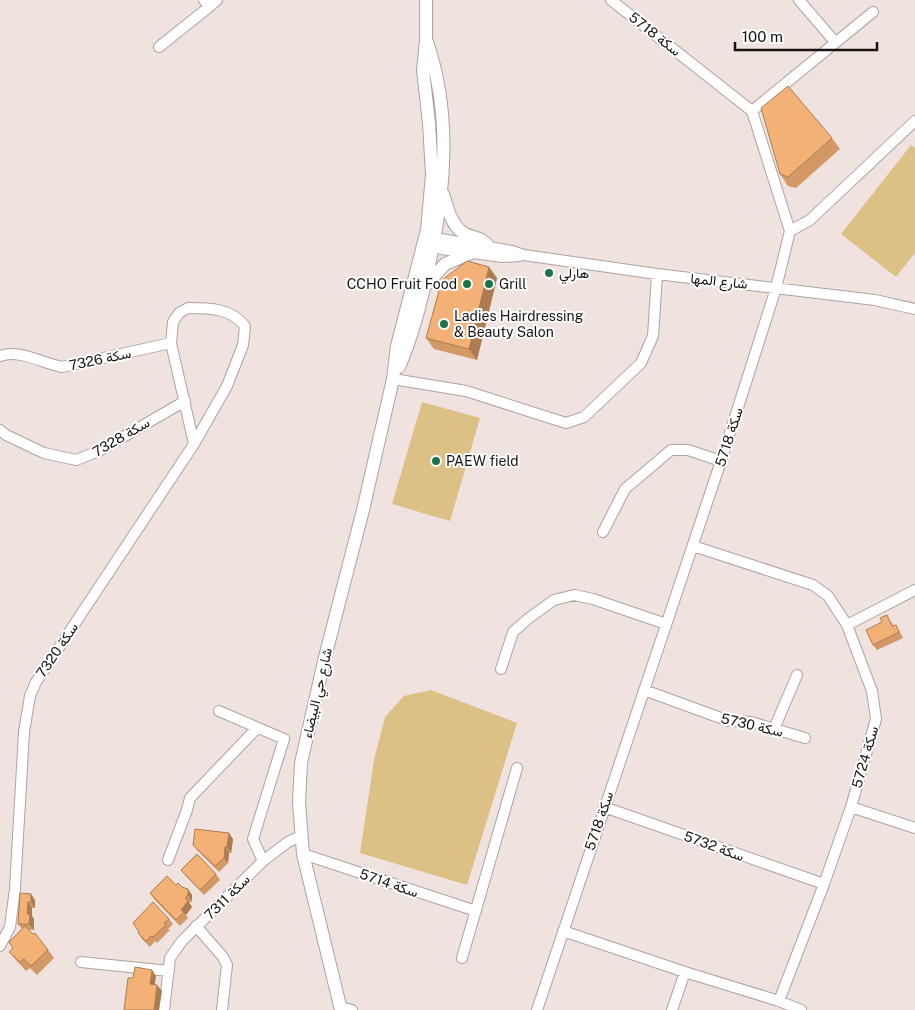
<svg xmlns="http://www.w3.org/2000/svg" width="915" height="1010" font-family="'Public Sans',Vazirmatn,sans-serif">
<rect width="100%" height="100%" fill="#f0e2de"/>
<!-- green -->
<path fill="#dcc086" d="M911,145L915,148V253L896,277L841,234Z
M422,402L480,418L450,521L392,504Z
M431,690L517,723L467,885L360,853L374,760L385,717L404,696Z"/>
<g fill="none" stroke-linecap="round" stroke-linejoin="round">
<!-- minor casing -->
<g stroke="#afa29f" stroke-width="12">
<path id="minor" d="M204,0L209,7L217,0
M799,0L835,42
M159,47L209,7
M752,111L873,12
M790,231L810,220L915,121
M429,239L434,245L441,249L503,257L520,256
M428,243L441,239L512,251L524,255L657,274L875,300L915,309
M0,356C19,349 42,363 62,367L171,343
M393,379L466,391L566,423L584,417L641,363L653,336L657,274
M0,430L6,435L44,453L76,460L99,451L185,401
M603,532L625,489L671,450H688L721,461
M693,546L813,585L828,596L847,625L872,691L876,719L851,807L824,884L779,1001
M847,625L915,590
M501,669L513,632L529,618L554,600L574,595L593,599L666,624
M644,690L729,721L751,722L805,738
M219,711L284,739L253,839L263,861
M774,729L797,675
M604,807L824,884
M851,807L915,828
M303,854L476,911
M168,860L187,810L190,798L257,728
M196,926L223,957L227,965L222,1010
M563,931L685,972L779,1001L801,1010
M0,946L10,927L15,889L24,732L30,696L36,682L194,444L227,386L243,345L245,326C231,308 209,308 188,308L179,313L173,322L171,343L194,444
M462,958L517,768
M81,962L169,971
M340,1007L352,1010
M164,1010L170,958L182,941L263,861L288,842L301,836
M537,1010L721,461L776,288L790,231L752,111L611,0
M672,1010L685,972"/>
</g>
<!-- major casing -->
<g stroke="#afa29f" stroke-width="14">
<path id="major" d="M443,194C447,207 451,224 462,232C472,239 482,236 489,247
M427,284L445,264L471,253
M399,367C413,335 422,299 429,265C445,192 452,114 427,42
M341,1010L303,854L299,802L301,763L325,657L363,510L393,379L397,346L427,230L432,175L429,123L423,70L426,41V0"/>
</g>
<!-- minor -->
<use href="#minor" stroke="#fff" stroke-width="10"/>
<!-- major -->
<use href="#major" stroke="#fff" stroke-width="12"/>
</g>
<!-- wall -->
<path fill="#d29865" d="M832,138L840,149L796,188L788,186L780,174Z
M497,278L477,360L434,349L426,338Z
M891,621L893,626L896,625L903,638L877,650L873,645Z
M233,839L231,853H229L228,863L219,872L197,850L193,845Z
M181,870L216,874L220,880L204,895L185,875Z
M176,885L182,887L192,895V901L189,903L192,907L186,915L188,918L180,926L154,899L150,893Z
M20,893L35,900V908H32V916L34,919V930H29L48,950L54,958L37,975L30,968L26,971L16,960L9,952L13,948L22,929L18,924Z
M169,919L173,924L168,929L170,930L157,943L155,941L150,947L142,939L138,933Z"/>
<!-- shaded-wall -->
<path fill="#ab7c52" d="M489,267L497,278L477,360L469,349Z
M229,833L233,839L231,853L227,847Z
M225,847L229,853L228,863L224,858Z
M188,889L192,895V901L188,895Z
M31,894L35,900V908L31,902Z
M188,901L192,907L186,915L181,910Z
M28,902L32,908V916L34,919V930L29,924L27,914Z
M152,970L156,976L154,990L150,984Z
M157,985L162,991L159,1010H154Z"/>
<!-- building -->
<path fill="#f4b175" stroke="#ab7c52" d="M788,86L832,138L788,177L780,174L761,108Z
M467,261L489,267L469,349L426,338L442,280Z
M887,615L892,626L896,625L899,632L873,645L866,630L882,622L880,618Z
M195,829L229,833L227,847H225L224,858L215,866L193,845Z
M197,854L216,874L200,890L181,870Z
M167,876L176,885L178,883L182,887L188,889V895L185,898L188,901L181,910L184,912L176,920L150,893Z
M20,893L31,894V902H28L27,914H30L29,924H18Z
M153,902L169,919L164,923L166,925L153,937L151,936L146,941L138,933L139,932L133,923Z
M25,926L33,934L35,933L48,950L31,966L24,959L20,962L9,952L13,948L9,942Z
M135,967L152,970L150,984L157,985L154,1010H124L128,978H133Z"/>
<!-- markers -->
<g fill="#1a7448" stroke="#fff" stroke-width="2">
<circle cx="549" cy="273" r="5"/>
<circle cx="467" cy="284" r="5"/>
<circle cx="489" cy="284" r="5"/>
<circle cx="444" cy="324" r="5"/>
<circle cx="436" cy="461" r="5"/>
</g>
<g text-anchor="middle" stroke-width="4" stroke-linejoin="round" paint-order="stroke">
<!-- street labels -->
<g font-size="14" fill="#181312" stroke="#fff">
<text transform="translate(655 34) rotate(38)" y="5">سكة 5718</text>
<text transform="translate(719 281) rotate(6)" y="5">شارع المها</text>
<text transform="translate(100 359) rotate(-12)" y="5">سكة 7326</text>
<text transform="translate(121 437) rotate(-30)" y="5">سكة 7328</text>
<text transform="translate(729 437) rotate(-72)" y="5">سكة 5718</text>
<text transform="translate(57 650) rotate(-56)" y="5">سكة 7320</text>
<text transform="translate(317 693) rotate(-77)" y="5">شارع حي البيضاء</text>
<text transform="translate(752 725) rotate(13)" y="5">سكة 5730</text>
<text transform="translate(865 757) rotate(-74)" y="5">سكة 5724</text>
<text transform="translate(599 821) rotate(-71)" y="5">سكة 5718</text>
<text transform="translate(714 846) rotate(20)" y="5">سكة 5732</text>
<text transform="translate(389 883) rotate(19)" y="5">سكة 5714</text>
<text transform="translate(227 897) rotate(-45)" y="5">سكة 7311</text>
</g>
<!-- poi labels -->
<g font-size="14" fill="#181312" stroke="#fff" text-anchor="start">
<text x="559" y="278">هارلي</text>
<text x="457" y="289" text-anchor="end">CCHO Fruit Food</text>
<text x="499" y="289">Grill</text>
<text x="454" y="321">Ladies Hairdressing<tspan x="454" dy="16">&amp; Beauty Salon</tspan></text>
<text x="446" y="466">PAEW field</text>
</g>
</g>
<!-- scale -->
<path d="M735 42v8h142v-8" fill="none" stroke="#181312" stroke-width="2.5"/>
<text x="742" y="42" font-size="15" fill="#181312" stroke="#ffffff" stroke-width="4" paint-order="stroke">100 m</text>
</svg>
